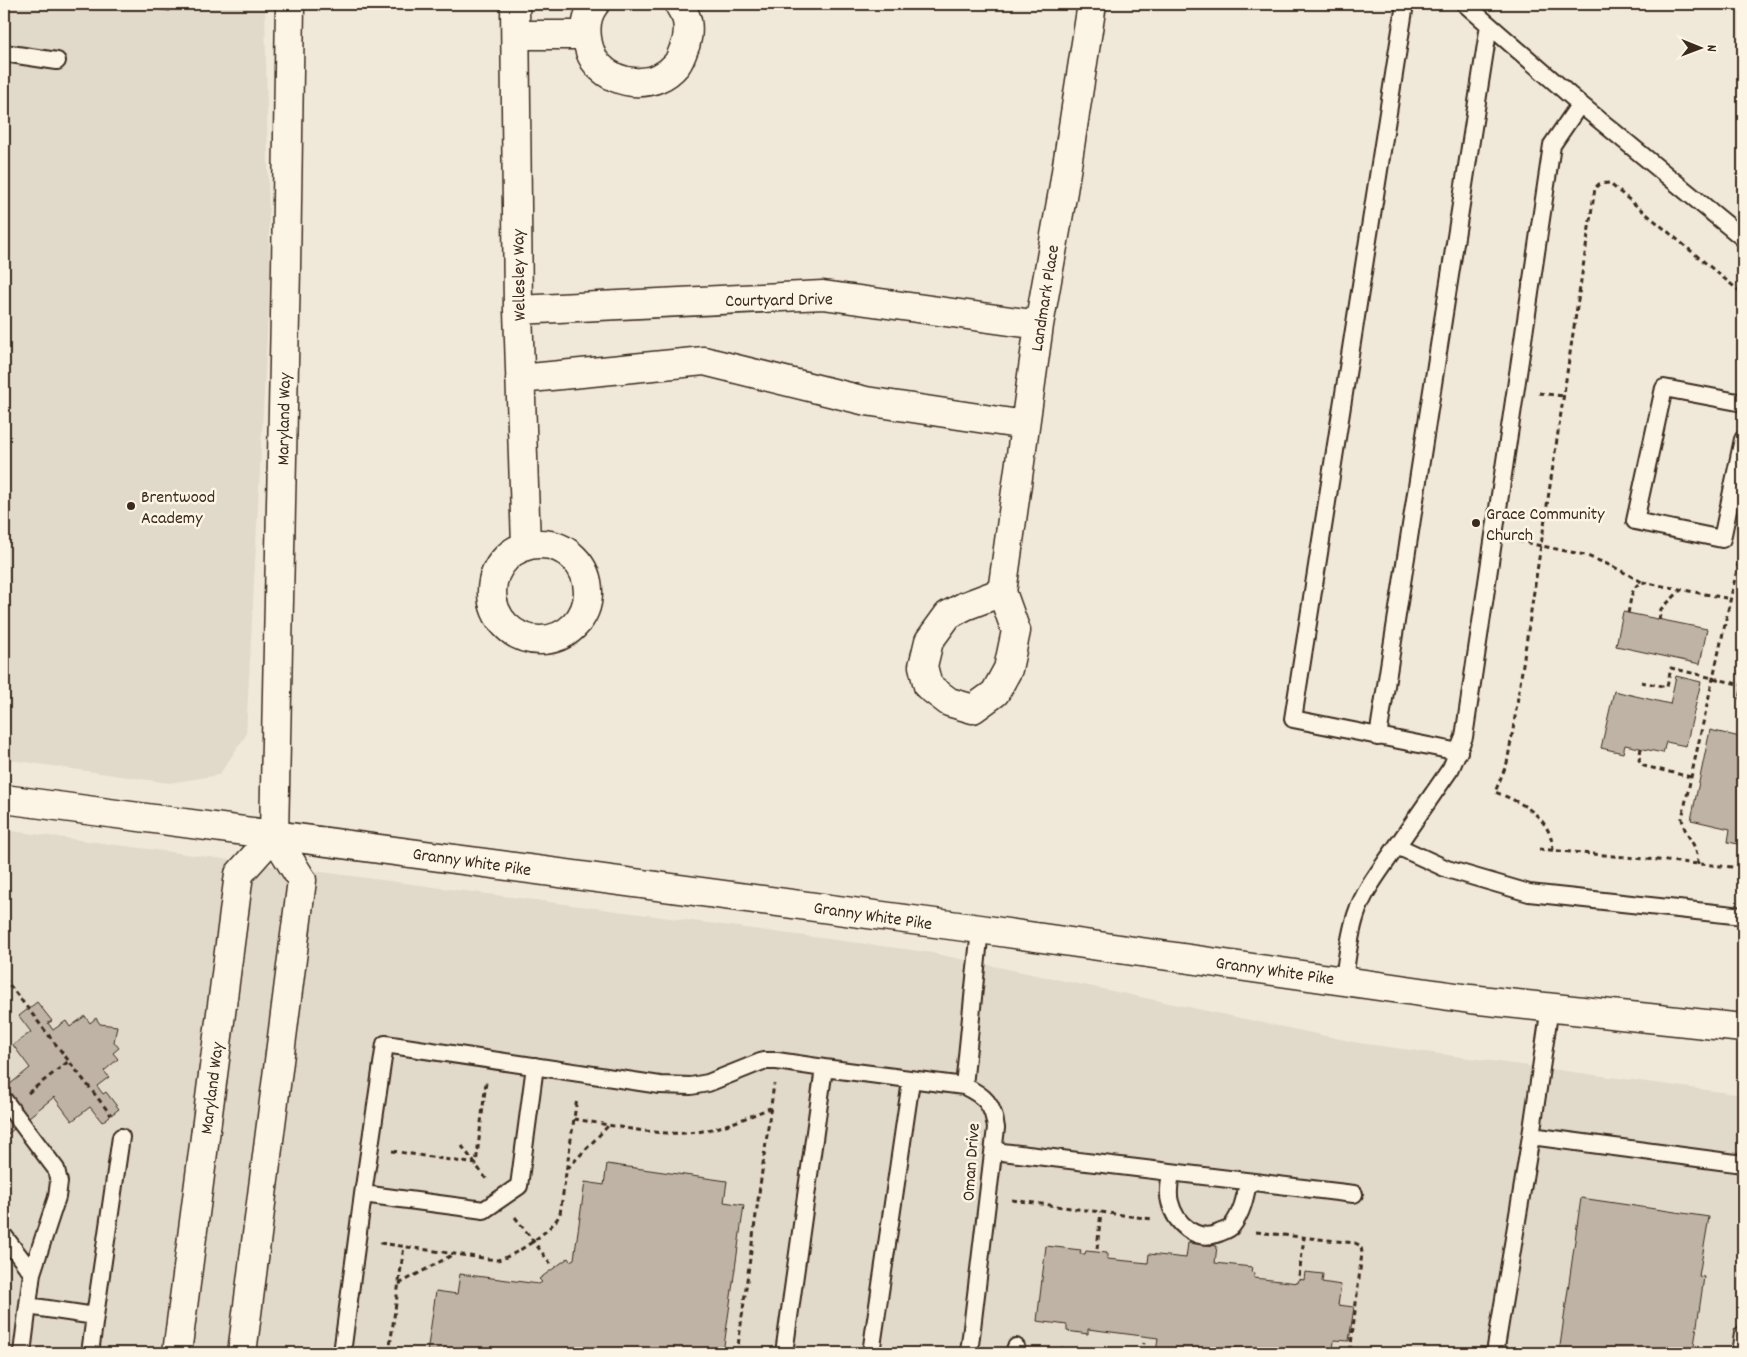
<svg xmlns="http://www.w3.org/2000/svg" width="1747" height="1357" font-family="Dekko,sans-serif">
<rect width="100%" height="100%" fill="#f0e9d9"/>
<filter id="ink" filterUnits="userSpaceOnUse"><feTurbulence type="fractalNoise" baseFrequency=".02" numOctaves="2"/><feDisplacementMap in="SourceGraphic" scale="10" xChannelSelector="R" yChannelSelector="G"/><feConvolveMatrix kernelMatrix="1 2 1 2 8 2 1 2 1" color-interpolation-filters="sRGB"/></filter>
<g filter="url(#ink)">
<!-- built -->
<path fill="#e1d9c9" d="M4,4H265L270,277L246,735L219,775L169,783L4,759Z
M4,830L927,952L1359,1043L1743,1095V1353H4Z"/>
<!-- building -->
<path fill="#beb3a4" stroke="#3b2a1e" d="M154,4H170V11L154,9Z
M1623,612L1707,629L1700,664L1616,646Z
M1676,676L1701,682L1686,746L1666,742L1663,753L1625,745L1623,753L1601,748L1614,691L1670,704Z
M1743,679V700L1739,699Z
M1743,722V845L1728,842L1730,829L1691,820L1710,730L1740,737Z
M37,1002L52,1021L48,1023L53,1030L66,1021L70,1027L85,1016L90,1023L96,1018L100,1024L117,1026L114,1042L119,1048L113,1053L118,1059L104,1071L109,1077L97,1086L103,1094L106,1092L119,1109L102,1122L90,1107L72,1121L54,1097L4,1137V1089L30,1068L13,1045L31,1032L19,1016Z
M607,1164L727,1181L724,1202L744,1205L723,1353H427L436,1291L457,1294L460,1274L539,1284L542,1282L539,1279L568,1258L570,1261L574,1259L585,1182L604,1185Z
M1581,1198L1709,1217L1699,1276L1704,1277L1693,1353H1559Z
M1188,1243L1217,1246L1215,1263L1252,1267L1251,1272L1254,1273V1278L1298,1283L1299,1279L1304,1280L1305,1272L1323,1274L1322,1282L1341,1285L1338,1305L1354,1307L1349,1341L1334,1340L1333,1353H1281L1229,1347L1228,1353H1156L1158,1338L1088,1329V1334L1067,1331V1325L1037,1321L1046,1246L1081,1250L1080,1254H1085L1086,1251L1107,1253V1259L1148,1263L1149,1254L1186,1258Z"/>
<g fill="none" stroke-linecap="round" stroke-linejoin="round">
<!-- service casing -->
<g stroke="#3b2a1e" stroke-width="20">
<path id="service" d="M1405,4L1293,719L1459,752
M4,53L57,61
M1580,104L1743,238
M1743,403L1664,388L1635,521L1722,539L1743,439
M1378,737L1489,25
M1397,846L1451,768L1464,737L1552,145L1580,104L1465,4
M1344,980C1347,958 1349,936 1356,915C1364,890 1382,868 1397,846L1447,869L1529,893L1743,916
M824,1068L964,1086
M4,1100L56,1169L59,1182L57,1197L32,1273L22,1353
M1531,1136L1743,1164
M994,1151L1354,1194
M1171,1172C1170,1182 1167,1192 1170,1202C1175,1223 1196,1243 1219,1233C1223,1231 1229,1230 1232,1226C1242,1213 1245,1198 1248,1183
M363,1194L484,1210L519,1186L535,1066
M4,1236L32,1273
M28,1306L95,1316L90,1353
M95,1316L121,1137
M342,1353L363,1194L385,1044L660,1085L691,1086L708,1083L763,1061H777L824,1068L784,1353
M871,1353L911,1081
M969,1353L996,1128C993,1104 985,1096 964,1086L980,929
M1014,1353L1016,1347
M1495,1353L1531,1136L1550,1007
M1740,1353L1743,1334"/>
</g>
<!-- minor casing -->
<g stroke="#3b2a1e" stroke-width="31">
<path id="minor" d="M515,4L518,310L526,545
M595,4C586,15 585,30 588,44C590,52 592,59 598,65C618,87 656,89 676,65C679,62 681,56 683,51C687,43 689,31 687,21C686,15 681,9 679,4
M516,35H586
M518,310L823,295L1039,325
M520,379L704,361L866,401L1025,425
M492 592a48 48 0 1 1 96 0a48 48 0 1 1-96 0Z
M1002,592L965,606L948,615L929,641L923,666L928,686L949,702L973,709L995,693L1008,669L1016,631L1002,592L1039,325L1063,191L1092,4
M274,835L286,268L290,4"/>
</g>
<!-- secondary casing -->
<g stroke="#3b2a1e" stroke-width="31">
<path id="secondary" d="M4,799L980,929L1470,999L1743,1028
M177,1353L239,874L274,835
M242,1353L302,880L274,835"/>
</g>
<!-- path -->
<path stroke="#3b2a1e" stroke-width="3" stroke-dasharray="5 4" stroke-linecap="butt" d="M1539,393L1563,396
M1518,541L1585,555L1614,567L1642,582
M1628,613C1631,602 1630,587 1642,582L1731,599
M1659,620L1661,609L1681,590
M1641,682L1667,687L1671,668L1742,685
M1641,748L1639,760L1644,766L1691,777
M1539,849L1743,868
M1553,850C1551,817 1523,803 1495,792L1507,763L1513,730L1595,188L1599,184L1609,183L1743,294
M1698,864C1698,842 1684,837 1682,818L1740,556
M4,978L111,1115
M28,1093L69,1061
M574,1119C613,1125 657,1137 697,1132C723,1128 746,1118 770,1108
M462,1146L487,1180
M392,1151L476,1164L486,1082
M567,1169L609,1125
M1012,1200L1152,1219
M515,1217L553,1267
M1256,1232L1355,1243L1361,1246L1362,1253L1350,1353
M380,1243L496,1260C512,1259 554,1229 560,1214L577,1098
M1097,1249L1101,1212
M1299,1276L1304,1238
M399,1284L454,1254
M389,1353L404,1246
M737,1353L774,1084
M1054,1353L1062,1348L1072,1353
M1142,1353L1144,1343
M1273,1353L1274,1352"/>
<!-- service -->
<use href="#service" stroke="#fcf5e5" stroke-width="16"/>
<!-- minor -->
<use href="#minor" stroke="#fcf5e5" stroke-width="28"/>
<!-- secondary -->
<use href="#secondary" stroke="#fcf5e5" stroke-width="28"/>
</g>
</g>
<!-- markers -->
<g fill="#3b2a1e" stroke="#fcf5e5" stroke-width="2">
<circle cx="131" cy="506" r="5"/>
<circle cx="1476" cy="523" r="5"/>
</g>
<g text-anchor="middle" stroke-width="5" stroke-linejoin="round" paint-order="stroke">
<!-- street labels -->
<g font-size="18" fill="#3b2a1e" stroke="#fcf5e5">
<text transform="translate(518 275) rotate(-91)" y="6">Wellesley Way</text>
<text transform="translate(1044 298) rotate(-81)" y="6">Landmark Place</text>
<text transform="translate(779 299) rotate(-1)" y="6">Courtyard Drive</text>
<text transform="translate(283 419) rotate(-89)" y="6">Maryland Way</text>
<text transform="translate(472 861) rotate(8)" y="6">Granny White Pike</text>
<text transform="translate(873 915) rotate(8)" y="6">Granny White Pike</text>
<text transform="translate(1275 970) rotate(8)" y="6">Granny White Pike</text>
<text transform="translate(211 1088) rotate(-83)" y="6">Maryland Way</text>
<text transform="translate(970 1162) rotate(-86)" y="6">Oman Drive</text>
</g>
<!-- poi labels -->
<g font-size="18" fill="#3b2a1e" stroke="#fcf5e5" text-anchor="start">
<text x="141" y="502">Brentwood<tspan x="141" dy="21">Academy</tspan></text>
<text x="1486" y="519">Grace Community<tspan x="1486" dy="21">Church</tspan></text>
</g>
</g>
<!-- margin -->
<rect width="1747" height="1357" fill="none" stroke="#fcf5e5" stroke-width="20"/>
<rect x="10" y="10" width="1727" height="1337" fill="none" stroke="#3b2a1e" stroke-width="2" filter="url(#ink)"/>
<!-- north arrow -->
<g transform="translate(1700 48) rotate(91)" stroke="#fcf5e5" stroke-width="4" paint-order="stroke">
<path d="M0-4L9 19L0 12L-9 19Z" fill="#3b2a1e"/>
<text y="-8" font-size="14" font-weight="bold" text-anchor="middle" fill="#3b2a1e">N</text>
</g>
</svg>
